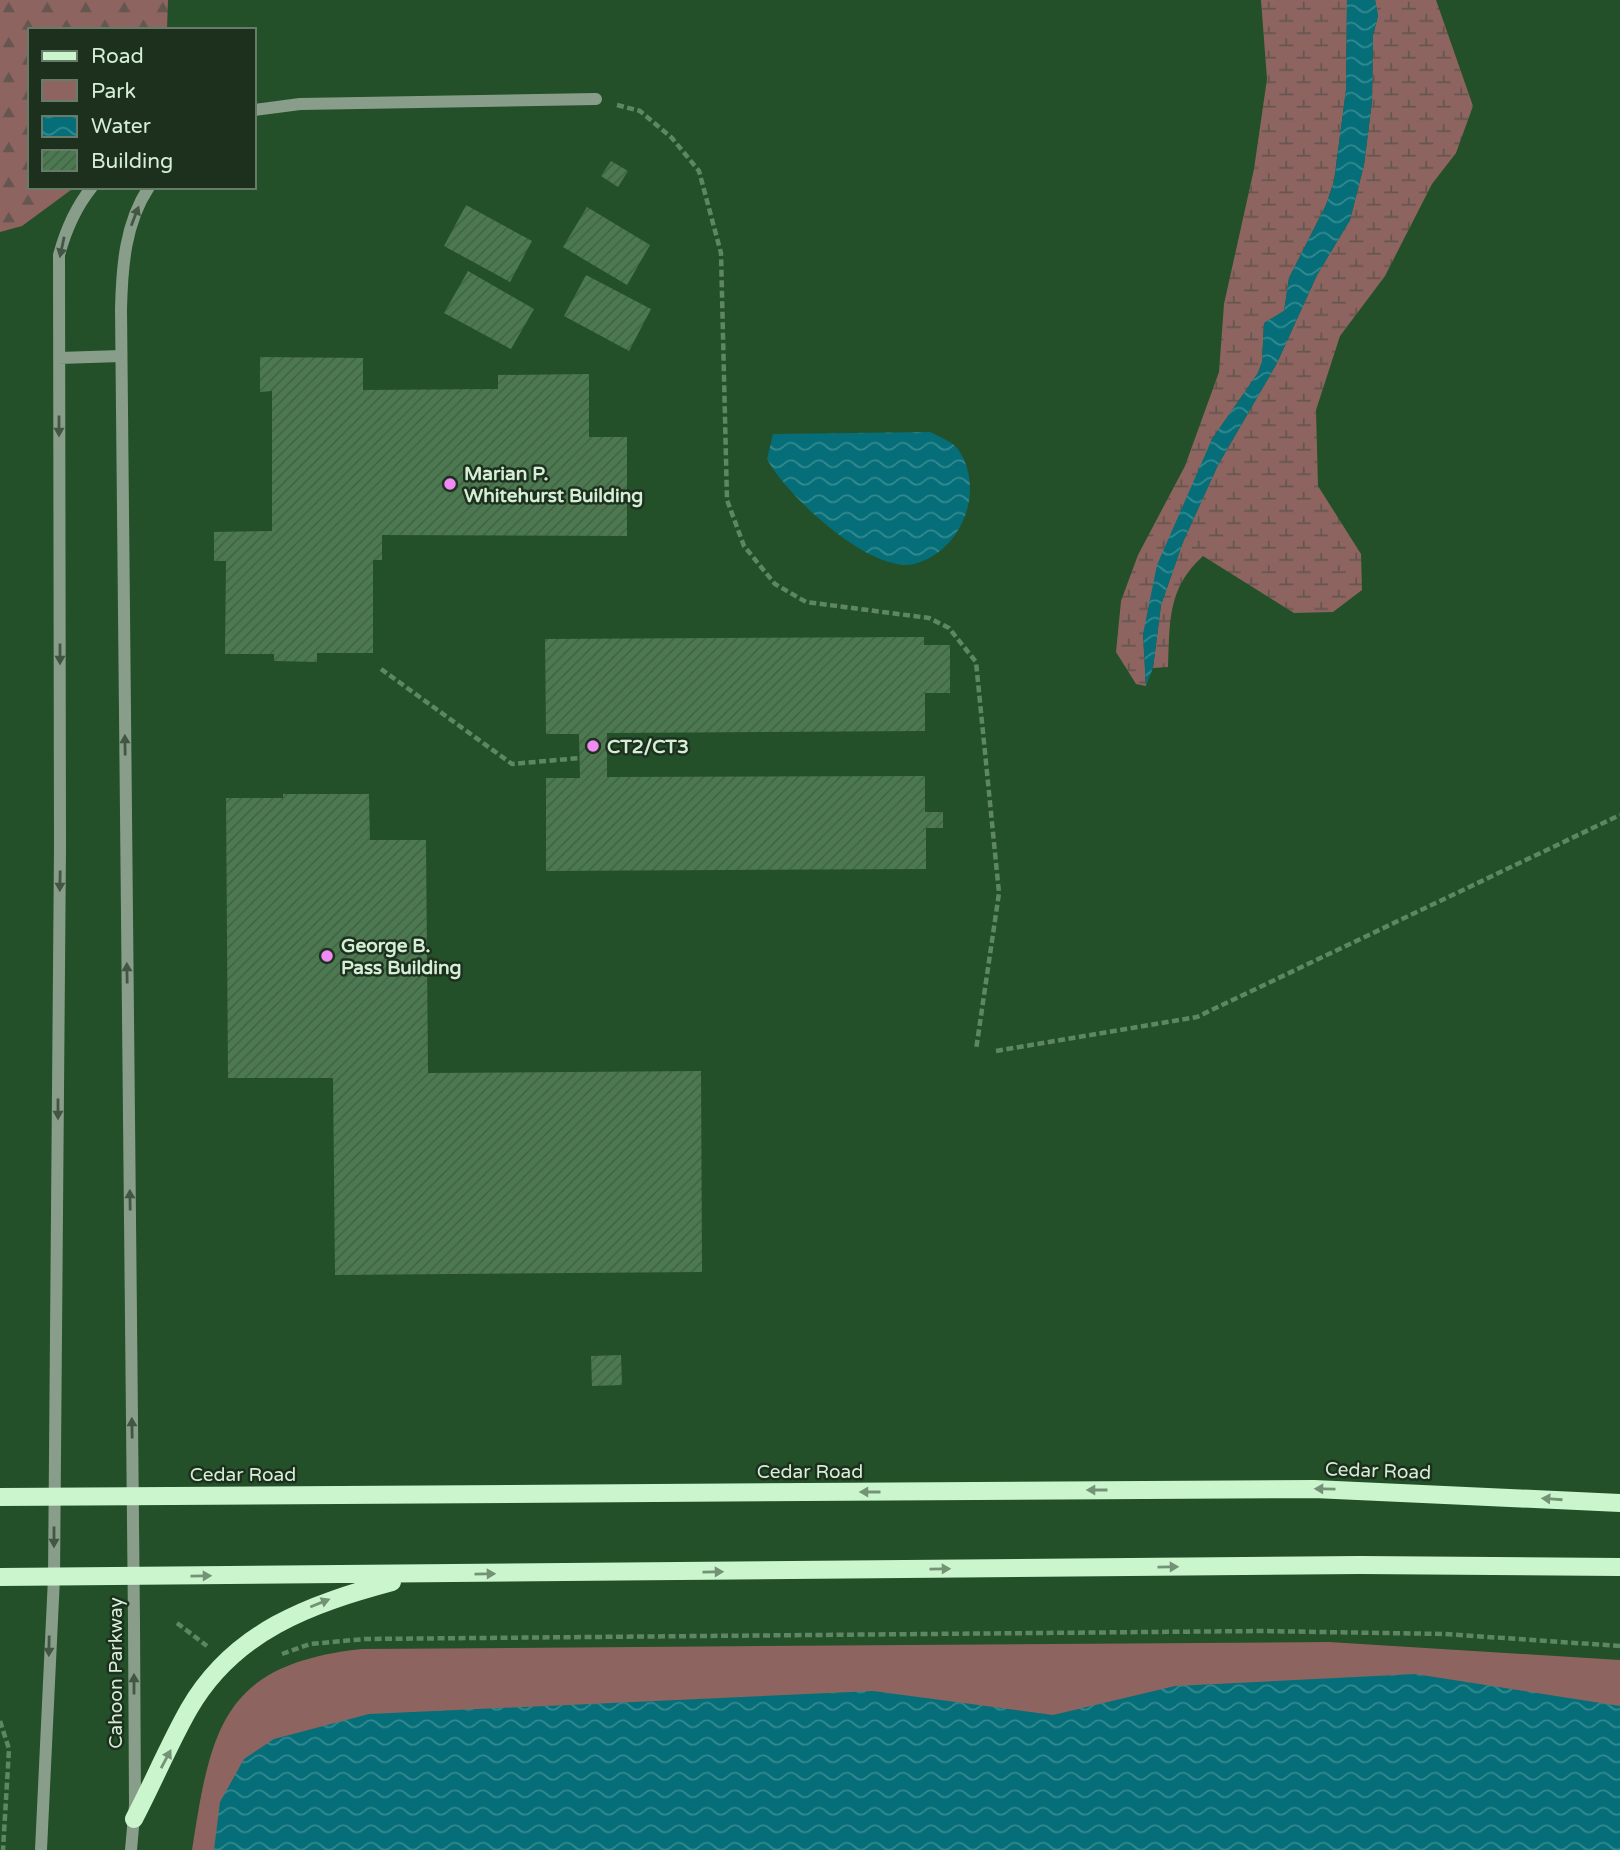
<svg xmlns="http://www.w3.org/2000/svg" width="1620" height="1850" font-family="'Varela Round',sans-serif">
<defs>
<pattern id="forest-firs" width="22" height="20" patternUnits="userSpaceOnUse" patternTransform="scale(1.75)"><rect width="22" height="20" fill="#8d645f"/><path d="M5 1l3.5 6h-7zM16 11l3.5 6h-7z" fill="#665650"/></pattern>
<pattern id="wetland-marsh" width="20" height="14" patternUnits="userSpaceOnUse" patternTransform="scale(1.75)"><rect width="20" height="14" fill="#8d645f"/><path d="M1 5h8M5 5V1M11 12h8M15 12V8" fill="none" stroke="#665650"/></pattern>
<pattern id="water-waves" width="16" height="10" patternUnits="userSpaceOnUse" patternTransform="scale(1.75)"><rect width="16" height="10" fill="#056e78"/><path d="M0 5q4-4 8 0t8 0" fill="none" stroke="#348a91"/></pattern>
<pattern id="building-hatch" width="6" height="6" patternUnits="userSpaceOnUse" patternTransform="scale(1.75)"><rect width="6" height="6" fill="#4c7a50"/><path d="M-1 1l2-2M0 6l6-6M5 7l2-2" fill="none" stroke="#466048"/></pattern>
</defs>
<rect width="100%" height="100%" fill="#235028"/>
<!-- green -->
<path fill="#8d645f" d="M1329,1642L1620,1660V1850H192C211,1727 223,1664 362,1649Z"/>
<!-- forest -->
<path fill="url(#forest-firs)" d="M0,0H168L167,30H30V187H75L22,226L0,232Z"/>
<!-- wetland -->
<path fill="url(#wetland-marsh)" d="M1261,0H1347L1346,90L1334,181L1326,205L1289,278L1284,311L1264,323L1262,362L1258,373L1212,439L1143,634L1146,686L1136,684L1116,652L1121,601L1138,555L1185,466L1219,372L1224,304L1254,169L1267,79Z
M1375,0H1436L1473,106L1456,153L1432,184L1385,276L1340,336L1316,410L1318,486L1361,554L1362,590L1333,612L1294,613L1203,556C1167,589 1170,621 1168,667L1153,668L1161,605L1183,542L1218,465L1277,363L1317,275L1350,220L1364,165L1372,101L1373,35L1378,16Z"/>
<!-- water -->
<path fill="url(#water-waves)" d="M1347,0H1375L1378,16L1373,35L1372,101L1364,165L1350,220L1317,275L1277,363L1218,465L1183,542L1161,605L1153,668L1146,686L1143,634L1157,565L1212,439L1258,373L1262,362L1264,323L1284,311L1289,278L1326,205L1334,181L1346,90Z
M930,432C938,436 951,441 957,448C987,488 962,552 914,564C870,574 786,495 767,459L773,434Z
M1415,1674L1620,1706V1850H214L220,1802L244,1759L274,1739L369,1714L873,1691L1053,1715L1175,1686Z"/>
<!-- building -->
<path fill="url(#building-hatch)" d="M611,161L628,171L618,187L601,176Z
M466,205L532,241L510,282L444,246Z
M587,207L650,245L627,285L563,247Z
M468,271L534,309L511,349L444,313Z
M586,275L651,309L629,351L564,316Z
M260,357L363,358V390L498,389V375L589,374V437H627V536L382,535V560H373V653H317V662L274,661V654H225L226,561H214V532L272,531V391L260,392Z
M924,637V645H950V693H925V731L607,733V777L925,776V812H943V828H926V869L546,871V778H580L579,734H546L545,639Z
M283,794H369L370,840H426L428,1073L701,1071L702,1272L335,1275L333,1078H228L226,798H283Z
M621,1355L622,1385L592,1386L591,1356Z"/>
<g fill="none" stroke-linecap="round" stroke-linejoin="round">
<!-- path -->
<path stroke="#5f8663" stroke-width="4.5" stroke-dasharray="7 3.5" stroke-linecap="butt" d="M617,105L640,111L672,138L699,171L721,253L727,500L744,546L775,584L806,602L929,618L949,628L976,662L999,893L976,1050
M381,669L512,764L580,758
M996,1051L1197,1017L1620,815
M177,1623L207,1646
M282,1654L310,1644L365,1639L1260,1631L1445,1634L1620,1646
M0,1721L9,1749L3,1850"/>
<!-- minor -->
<path stroke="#899e8a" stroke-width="12" d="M254,110L300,104L596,99
M59,358L121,356
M41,1850L54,1578L60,847L59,255C66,229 75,208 92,187
M131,1850L135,1805L134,1623L121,309C122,267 125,223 149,187"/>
<!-- major -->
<path stroke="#cbf6cd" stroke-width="18" d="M0,1497L1314,1489L1620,1503
M0,1577L1360,1565L1620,1567
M134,1819C153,1783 169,1744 189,1709C234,1631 310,1604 392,1582"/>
</g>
<!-- one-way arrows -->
<defs><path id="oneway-solid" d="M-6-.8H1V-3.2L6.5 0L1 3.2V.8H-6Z" transform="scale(1.75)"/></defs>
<g fill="#435644">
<use href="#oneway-solid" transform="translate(135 216) rotate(-69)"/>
<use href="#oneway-solid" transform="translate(62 247) rotate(102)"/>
<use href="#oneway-solid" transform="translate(59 426) rotate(90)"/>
<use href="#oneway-solid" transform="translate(60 654) rotate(90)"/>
<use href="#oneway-solid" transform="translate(125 745) rotate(-91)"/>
<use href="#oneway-solid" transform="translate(60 881) rotate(91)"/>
<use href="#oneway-solid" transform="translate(127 973) rotate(-91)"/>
<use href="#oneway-solid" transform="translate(58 1109) rotate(90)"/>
<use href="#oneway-solid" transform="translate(130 1200) rotate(-91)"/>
<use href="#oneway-solid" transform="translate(132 1428) rotate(-91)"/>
<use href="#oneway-solid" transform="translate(54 1537) rotate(90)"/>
<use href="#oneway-solid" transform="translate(49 1646) rotate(91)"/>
<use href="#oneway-solid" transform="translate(134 1684) rotate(-90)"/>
</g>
<g fill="#749376">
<use href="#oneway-solid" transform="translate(1325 1489) rotate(-179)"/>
<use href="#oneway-solid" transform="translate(1097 1490) rotate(180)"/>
<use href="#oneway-solid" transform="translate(870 1492) rotate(180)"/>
<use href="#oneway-solid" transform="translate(1552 1499) rotate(-176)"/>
<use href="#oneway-solid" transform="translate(1168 1567) rotate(-1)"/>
<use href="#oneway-solid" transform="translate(940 1569) rotate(-1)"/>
<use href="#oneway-solid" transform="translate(713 1572) rotate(-1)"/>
<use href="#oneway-solid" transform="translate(485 1574) rotate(-1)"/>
<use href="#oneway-solid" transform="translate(201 1576) rotate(-1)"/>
<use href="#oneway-solid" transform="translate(320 1603) rotate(-22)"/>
<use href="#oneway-solid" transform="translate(166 1759) rotate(-62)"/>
</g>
<!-- markers -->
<g fill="#f18af4" stroke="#1d301e" stroke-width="2.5">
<circle cx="450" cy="484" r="7"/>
<circle cx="593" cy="746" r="7"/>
<circle cx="327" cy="956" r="7"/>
</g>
<g text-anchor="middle" stroke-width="5" stroke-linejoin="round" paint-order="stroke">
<!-- poi labels -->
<g font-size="19" font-weight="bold" fill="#d5eed6" stroke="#1d301e" text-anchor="start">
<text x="464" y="480">Marian P.<tspan x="464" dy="22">Whitehurst Building</tspan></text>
<text x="607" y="753">CT2/CT3</text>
<text x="341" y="952">George B.<tspan x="341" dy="22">Pass Building</tspan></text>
</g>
<!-- street labels -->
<g font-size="19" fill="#d5eed6" stroke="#1d301e">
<text transform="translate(1378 1470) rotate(2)" y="7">Cedar Road</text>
<text x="810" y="1478">Cedar Road</text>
<text x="243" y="1481">Cedar Road</text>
<text transform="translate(115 1673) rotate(-90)" y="7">Cahoon Parkway</text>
</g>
</g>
<!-- legend -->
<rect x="28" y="28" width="228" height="161" fill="#1d301e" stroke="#677c68" stroke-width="2"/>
<rect x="42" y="51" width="35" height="10" fill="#cbf6cd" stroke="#677c68" stroke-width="2"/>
<text x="91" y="63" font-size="21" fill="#d5eed6">Road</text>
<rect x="42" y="80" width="35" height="21" fill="#8d645f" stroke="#677c68" stroke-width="2"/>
<text x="91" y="98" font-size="21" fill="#d5eed6">Park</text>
<rect x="42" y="116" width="35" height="21" fill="url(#water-waves)" stroke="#677c68" stroke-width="2"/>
<text x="91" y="133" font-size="21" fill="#d5eed6">Water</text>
<rect x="42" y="150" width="35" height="21" fill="url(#building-hatch)" stroke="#677c68" stroke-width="2"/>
<text x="91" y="168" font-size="21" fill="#d5eed6">Building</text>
</svg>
